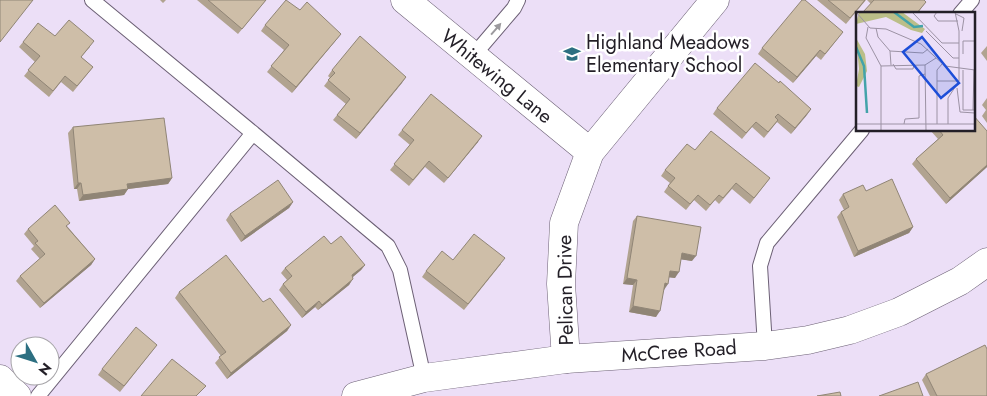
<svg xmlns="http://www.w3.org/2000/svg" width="987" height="396" font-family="Jost,sans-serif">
<rect width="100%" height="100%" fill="#ecdff7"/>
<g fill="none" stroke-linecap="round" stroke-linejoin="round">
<!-- lane casing -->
<g stroke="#6c6075" stroke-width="16">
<path id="lane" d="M92,0L253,133
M960,14L972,0
M473,56L514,8L518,0
M765,346L760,266L767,243L862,130
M38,396L253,133L388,246L400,270L424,378"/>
</g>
<!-- street casing -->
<g stroke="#6c6075" stroke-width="29">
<path id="street" d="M405,0L590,152
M566,359L561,284L564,223L590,152L715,0
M0,379L17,396"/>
</g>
<!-- secondary casing -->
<g stroke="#6c6075" stroke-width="29">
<path id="secondary" d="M356,396L424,378L566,359L765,346L808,340L850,330L899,312L960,281L987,262"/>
</g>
<!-- lane -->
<use href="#lane" stroke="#fff" stroke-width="14"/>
<!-- street -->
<use href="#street" stroke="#fff" stroke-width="28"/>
<!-- secondary -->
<use href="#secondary" stroke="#fff" stroke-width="28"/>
</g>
<!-- wall -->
<path fill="#b1a390" d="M160,0H166L163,3Z
M197,0H266L238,34Z
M817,0H866L846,24Z
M867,0H924L926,2L917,14H862L871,4Z
M300,10L341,34L292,93L267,72L284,50L261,31L265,25Z
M843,32L821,60L816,56L793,83L758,54L762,48Z
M55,36L90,47L81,57L93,67L73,92L61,82L49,97L24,76L35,62L19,47L23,42Z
M987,46V61L981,53Z
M332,70L406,77L356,139L333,120L346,104L324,86L330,78L328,76Z
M779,83L811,109L791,134L777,122L764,138L752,127L742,139L713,114L717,108Z
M987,98V123L982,116L986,110L982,105Z
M73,127L172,178L168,184L128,189L124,195L79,201L77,189H74L68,133Z
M402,130L478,142L444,183L425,167L409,186L390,170L410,145L398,135Z
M930,130H973L987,167L946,204L912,164L916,159L938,139Z
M695,150L770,178L750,204L732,189L719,204L715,200L706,211L694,200L686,210L664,192L670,183L661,176L665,170Z
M866,191L913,227L909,233L854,257L837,217L841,212L844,210L839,200L843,194Z
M293,202L289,208L241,242L226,220L230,214Z
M637,216L692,261L681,259L675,278L669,277L663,290L656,317L629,312L633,285L623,284L633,221Z
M67,226L95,259L91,265L40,308L16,281L20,276L40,259L31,249L34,246L24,234L28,229Z
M331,244L365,265L361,270L353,277L349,285L318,310L315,307L302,318L279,290L283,284L287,280L281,273L285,268Z
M453,260L501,264L464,310L422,277L426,271Z
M179,292L263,302L291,325L287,331L227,379L215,363L221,356L175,298Z
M157,345L120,392L98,375L102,369Z
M926,374L987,396H930L922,380Z"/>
<!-- shaded-wall -->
<path fill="#908576" d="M341,34L337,39L292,93L296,87Z
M820,50L816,56L793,83L797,77Z
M406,77L402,83L356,139L360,133Z
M811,109L807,115L791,134L795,128Z
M482,136L478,142L444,183L448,178Z
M987,165V167L946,204L950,198Z
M172,178L168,184L128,189L124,195L79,201L83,195L127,184Z
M78,183H81L77,189H74Z
M293,202L289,208L241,242L245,236Z
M913,227L909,233L854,257L858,251Z
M682,253L696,256L692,261L678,259Z
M95,259L91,265L40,308L44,303Z
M365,265L361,270L348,281L352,275Z
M670,271L679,272L675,278L666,277Z
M627,278L637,280L633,285L623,284Z
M353,279L349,285L318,310L322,305Z
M665,283L668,284L664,290L661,289Z
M319,301L315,307L302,318L306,312Z
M633,306L660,311L656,317L629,312Z
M291,325L287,331L227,379L231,373Z"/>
<!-- building -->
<path fill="#cebea8" stroke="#908576" d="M0,0H33L0,42Z
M208,0H266L242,29Z
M286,0L300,10L307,2L341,34L296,87L271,66L289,45L265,25Z
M802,0H805L843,32L825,54L820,50L797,77L762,48Z
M828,0H865L850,18Z
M874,0H924L926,2L916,14H865L863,12Z
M69,20L94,41L81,57L93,67L77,86L65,76L53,91L28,70L40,56L23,42L38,23L55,36Z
M360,36L406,77L360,133L337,115L350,99L328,80L335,73L332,70Z
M755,63L779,83L780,81L811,109L795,128L778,114L775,117L778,120L768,132L756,122L746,133L717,108Z
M431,94L482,136L448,178L429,161L413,180L394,164L414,140L402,130Z
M973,115L987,131V165L950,198L916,159L943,135L939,130H973Z
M164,118L172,178L127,184L128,189L83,195L81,183H78L73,127Z
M711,131L770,178L754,198L736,183L723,198L719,195L710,205L698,195L690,204L668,186L675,178L665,170L687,144L695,150Z
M892,179L913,227L858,251L841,212L849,207L843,194L863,185L866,191Z
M278,180L293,202L245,236L230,214Z
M55,205L70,223L66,226L95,259L44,303L20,276L45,254L35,243L38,241L28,229Z
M637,216L701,227L696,256L682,253L679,272L670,271L668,284L665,283L660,311L633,306L637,280L627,278Z
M474,234L505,258L468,304L426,271L442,251L453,260Z
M324,236L331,244L341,236L365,265L352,275L353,279L322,305L319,301L306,312L283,284L292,276L285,268Z
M226,255L263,302L270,298L291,325L231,373L219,357L226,352L179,292Z
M136,327L157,345L124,386L102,369Z
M985,345L987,349V396H937L926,374Z
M172,359L206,386L196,396H141Z
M918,382L923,396H879Z
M840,392L841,396H817Z"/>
<!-- one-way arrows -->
<defs><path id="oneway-solid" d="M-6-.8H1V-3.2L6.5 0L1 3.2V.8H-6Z" transform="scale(1.25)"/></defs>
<use fill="#9c9a9e" href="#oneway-solid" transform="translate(496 29) rotate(-49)"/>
<!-- icons -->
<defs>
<g id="school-bare" transform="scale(1.35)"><path d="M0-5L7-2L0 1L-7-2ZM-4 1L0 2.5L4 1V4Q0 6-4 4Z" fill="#2c6f81" stroke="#fff" stroke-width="2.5" paint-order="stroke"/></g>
</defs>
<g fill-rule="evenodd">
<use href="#school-bare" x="572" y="54"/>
</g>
<g text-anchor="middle" stroke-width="5" stroke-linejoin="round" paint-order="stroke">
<!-- poi labels -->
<g font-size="20" fill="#231f27" stroke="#fff" text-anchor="start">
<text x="586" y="49">Highland Meadows<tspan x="586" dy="23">Elementary School</tspan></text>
</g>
<!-- street labels -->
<g font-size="20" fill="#231f27" stroke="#fff">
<text transform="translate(497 76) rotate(39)" y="7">Whitewing Lane</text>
<text transform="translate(565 290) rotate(-91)" y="7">Pelican Drive</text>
<text transform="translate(679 351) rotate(-4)" y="7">McCree Road</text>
</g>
</g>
<!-- overview -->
<g transform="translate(856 12)">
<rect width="119" height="119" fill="#ecdff7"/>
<path d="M3,0H46L69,17L66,21L55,18L30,5L0,12ZM0,26L9,42L11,59L3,75L0,74L3,57Z" fill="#bbbe88"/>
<path fill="none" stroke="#43a3aa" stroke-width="2.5" d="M38,0L58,15L67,14M0,35L8,54L11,101"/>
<path fill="none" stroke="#9c92a4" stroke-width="1" d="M0,0L14,16L30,17L65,32L89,54L119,58M56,0L86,31H103M81,0L78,4L82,9H102M100,2L108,6L106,19M12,15L10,26L25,54V119M20,16L22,25L34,39L35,53M70,19L97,46H103M34,39L67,41L72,37M107,42V29H119M37,52L40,57H57L58,52M86,52L81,58V69H103M69,53L70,119M25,54L69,53L80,46M107,58V98H119M101,76L104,100L119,101M117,98L118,58M0,112H119M48,112L49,107L63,106V64L69,62M81,112V69M92,112V86L103,69V19L99,0"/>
<path fill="#1d4ed8" fill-opacity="0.15" stroke="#1d4ed8" stroke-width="2.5" d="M66,25L103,71L85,86L47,40Z"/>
<rect width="119" height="119" fill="none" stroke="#231f27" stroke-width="2.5"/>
</g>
<!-- north arrow -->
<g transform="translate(35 361) rotate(129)"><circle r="24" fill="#ffffff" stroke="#a7a5a9"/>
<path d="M0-4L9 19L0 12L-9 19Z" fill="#2c6f81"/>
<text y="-8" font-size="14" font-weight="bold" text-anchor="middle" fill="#231f27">N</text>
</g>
</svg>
